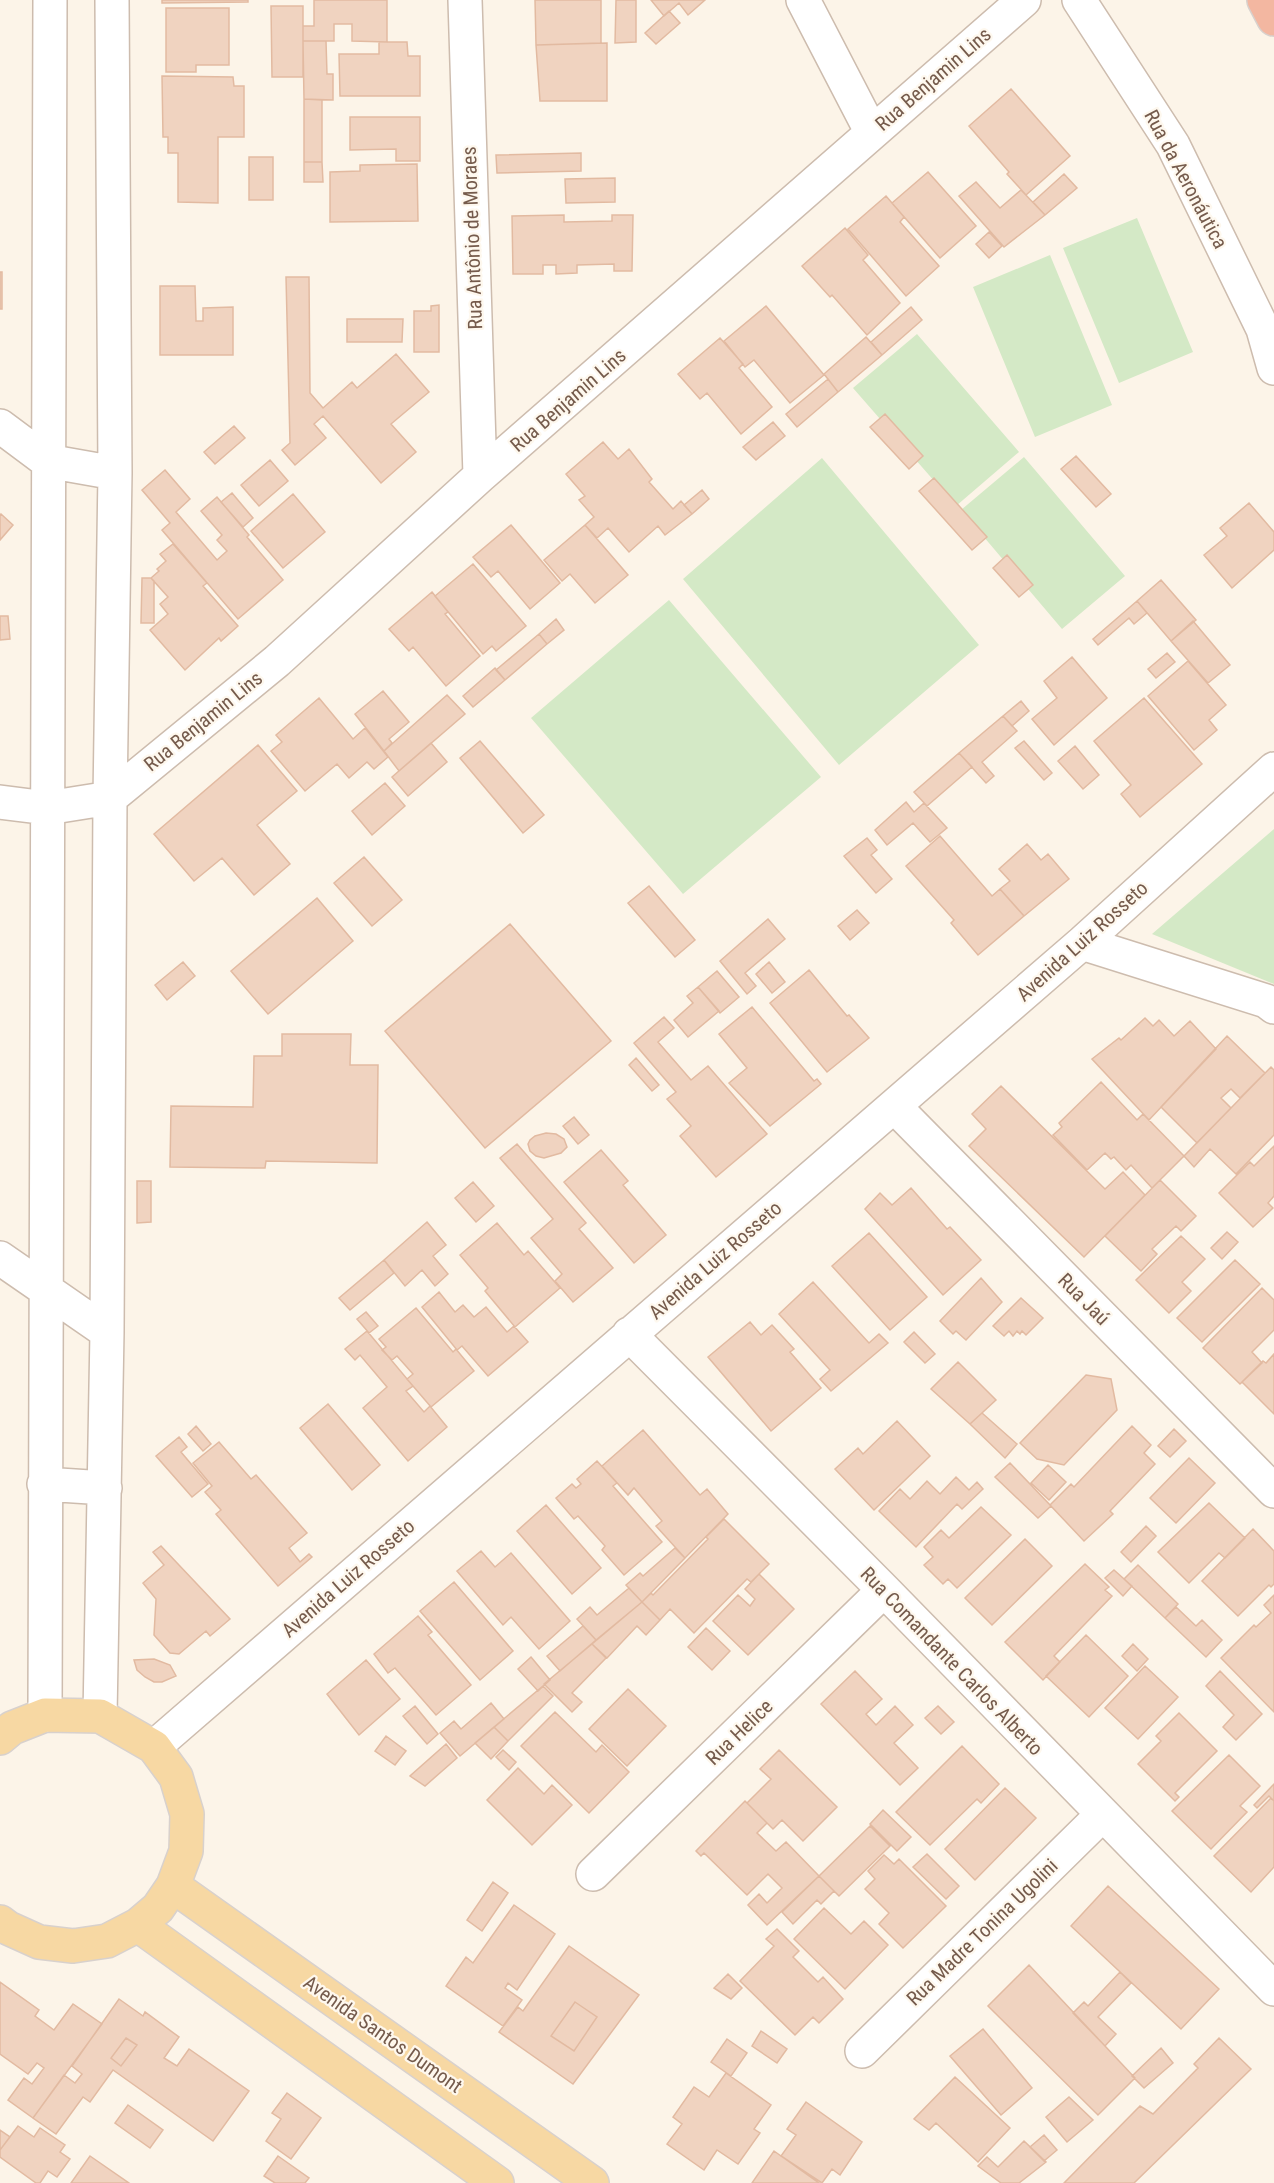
<svg xmlns="http://www.w3.org/2000/svg" width="1274" height="2183" font-family="'Roboto Condensed',sans-serif">
<rect width="100%" height="100%" fill="#fcf4e8"/>
<!-- green -->
<path fill="#d4e9c6" d="M1137,218L1193,352L1119,383L1063,248Z
M1050,255L1112,405L1035,437L973,287Z
M917,334L1019,452L956,506L853,388Z
M1024,457L1125,576L1062,629L961,510Z
M822,458L979,645L839,765L683,579Z
M669,600L821,777L683,894L531,718Z
M1274,829V984L1152,934Z"/>
<!-- building -->
<path fill="#f0d3c0" stroke="#e2baa1" stroke-width="1.5" d="M162,0H248V2L162,3Z
M314,0H387V42L352,41V24H334V41H303V26H314Z
M535,0H601V43L536,45Z
M616,0H636V42L615,43Z
M651,0H705L688,15L679,3L664,16Z
M271,6H303V77H272Z
M166,8H229V65H196V72H166Z
M669,11L680,23L656,44L645,33Z
M303,41H326L327,74H333V100L304,99Z
M379,42H407L408,56H420V96H340L339,54H379Z
M607,43V101H540L536,45Z
M162,76L233,77L234,86H244V137H218V203L178,202V153H168V137H163Z
M1011,89L1070,156L1026,195L1007,174L1009,172L969,126Z
M304,99L322,100V162H304Z
M350,117H420V161H396V149L350,150Z
M581,153V171L497,173L496,155Z
M249,157H273V200H249Z
M304,162H322L323,182H304Z
M417,164L418,221L330,222V172L360,171V165Z
M928,172L976,226L940,258L892,203Z
M1064,174L1077,188L1045,215L1033,202Z
M615,178V202L566,203L565,179Z
M976,182L1000,208L1021,190L1045,215L1004,247L959,196Z
M886,196L904,217L900,222L939,266L906,296L848,229Z
M564,215V222L612,221V215H633L632,271H614V264L577,265V273L556,274V265H543V274H513L512,216Z
M845,228L868,255L863,260L900,303L867,335L832,295L830,297L802,266Z
M989,232L1002,246L989,258L976,244Z
M0,272H2V309H0Z
M286,277H309L310,393L323,408L352,382L357,388L396,354L429,392L391,424L416,452L381,483L323,416L314,424L326,438L295,465L282,450L290,443Z
M160,286H195L196,321H203V308L233,307V355H160Z
M439,305V352H414V311H431V306Z
M766,306L824,375L790,403L754,360L745,367L724,341Z
M911,307L922,320L882,355L871,342Z
M347,319H403L402,342H347Z
M866,337L882,355L838,392L824,374Z
M720,338L743,364L739,368L772,407L741,434L707,393L700,399L678,374Z
M828,379L838,392L797,427L786,414Z
M885,414L923,456L909,469L870,427Z
M773,422L785,436L756,460L743,447Z
M234,426L245,438L215,464L204,452Z
M603,442L618,459L629,449L652,479L649,482L673,509L681,501L692,514L665,535L658,526L629,552L608,528L597,538L585,525L594,517L579,500L585,496L566,474Z
M1076,456L1111,494L1096,507L1061,469Z
M270,460L288,481L259,506L241,485Z
M165,470L190,499L176,512L217,560L227,551L217,540L222,535L201,511L217,497L249,535L247,537L283,580L238,619L162,530L170,523L142,490Z
M934,478L987,537L972,550L919,491Z
M702,490L709,499L692,514L684,505Z
M232,493L253,518L243,527L221,502Z
M293,494L325,532L283,568L251,531Z
M1249,503L1274,532V550L1232,588L1204,555L1227,536L1220,528Z
M1,514L13,525L0,540V516Z
M511,525L560,583L530,609L498,571L491,577L473,557Z
M585,525L628,575L595,603L570,574L562,581L544,560Z
M173,544L207,583L203,586L238,626L221,641L219,638L185,670L150,630L168,614L160,604L168,597L151,578L159,571L157,569L166,561L160,554Z
M1007,555L1033,585L1019,597L993,568Z
M473,564L526,626L496,651L492,646L483,654L435,596Z
M142,578H151L154,581V623H141Z
M1161,580L1196,620L1171,641L1137,601Z
M432,592L448,612L445,614L480,656L446,686L413,647L409,651L389,629Z
M1137,601L1147,613L1134,624L1129,618L1098,645L1093,639Z
M0,616H8L10,639L0,640Z
M556,619L564,630L547,644L539,634Z
M1193,621L1230,665L1208,683L1171,641Z
M539,634L547,644L505,680L496,670Z
M1167,653L1175,662L1156,678L1148,669Z
M1072,657L1107,698L1054,745L1032,719L1057,698L1044,681Z
M1188,661L1226,705L1209,720L1217,730L1194,750L1148,696Z
M495,668L505,680L473,707L463,696Z
M383,691L409,722L389,739L392,743L384,751L355,714Z
M447,695L465,714L399,771L384,751Z
M319,698L353,739L365,728L388,757L374,769L367,762L349,778L337,764L305,791L271,751L282,742L276,735Z
M1144,698L1202,764L1140,817L1121,794L1131,785L1094,741Z
M1021,701L1029,711L1012,726L1003,716Z
M1003,716L1017,731L982,762L994,776L986,783L959,753Z
M480,741L544,815L523,833L460,758Z
M1024,741L1052,773L1044,780L1015,748Z
M431,743L447,762L408,796L392,777Z
M258,745L297,791L257,825L290,864L254,895L222,858L194,881L154,834Z
M1075,746L1099,775L1083,789L1058,761Z
M959,753L972,767L927,806L914,792Z
M385,783L405,806L372,835L352,811Z
M906,802L914,812L924,803L947,828L930,842L913,823L887,845L875,830Z
M940,836L992,896L1000,889L1024,916L978,955L951,923L954,920L906,866Z
M867,838L877,850L871,855L892,879L876,893L844,856Z
M1027,844L1041,860L1048,854L1069,879L1024,916L1000,889L1010,881L999,869Z
M364,857L402,900L372,926L334,883Z
M649,886L695,940L675,957L628,903Z
M317,898L353,941L268,1014L231,971Z
M857,910L869,923L850,940L838,926Z
M768,919L785,939L745,973L756,986L747,994L720,961Z
M510,924L611,1041L485,1148L385,1031Z
M183,962L195,976L167,1000L155,985Z
M769,962L785,982L772,993L756,974Z
M809,970L847,1016L849,1015L869,1038L827,1072L770,1003Z
M717,971L739,997L720,1013L698,987Z
M698,987L719,1011L688,1037L674,1020L693,1003L687,996Z
M752,1007L814,1081L817,1079L821,1084L770,1126L729,1083L747,1068L719,1034Z
M664,1017L674,1028L658,1042L691,1080L708,1066L767,1134L716,1177L680,1136L691,1126L667,1099L676,1092L634,1043Z
M1145,1018L1153,1026L1159,1020L1174,1036L1190,1021L1216,1049L1149,1120L1092,1059L1119,1038L1121,1040Z
M282,1034H351L350,1065H378L377,1163L266,1161L265,1168L170,1167L171,1106L253,1107L254,1056H282Z
M1227,1036L1265,1073L1240,1098L1231,1089L1221,1098L1231,1108L1197,1143L1161,1107Z
M636,1058L659,1085L652,1091L629,1065Z
M1271,1067L1274,1070V1135L1236,1174L1210,1149L1194,1167L1184,1156Z
M1101,1082L1137,1120L1143,1114L1184,1156L1152,1188L1131,1165L1126,1170L1114,1157L1111,1159L1105,1153L1087,1170L1053,1135L1062,1127L1059,1123Z
M1001,1086L1105,1189L1123,1172L1145,1195L1084,1257L969,1146L986,1129L972,1114Z
M574,1117L589,1135L578,1144L563,1126Z
M546,1133L556,1134L564,1139L567,1147L561,1153L544,1158L536,1156L530,1151L528,1144L530,1140L535,1136Z
M517,1144L586,1223L579,1229L613,1268L573,1302L555,1281L562,1274L531,1238L553,1219L500,1158Z
M1274,1146V1196L1268,1203L1273,1208L1253,1227L1219,1193L1250,1162L1254,1166Z
M601,1150L628,1181L623,1185L666,1235L634,1263L564,1182Z
M1160,1180L1196,1216L1181,1231L1176,1226L1152,1249L1157,1254L1141,1271L1105,1236Z
M137,1181H151V1222L137,1223Z
M473,1182L494,1206L476,1222L455,1198Z
M911,1188L947,1229L950,1227L981,1260L943,1295L865,1209L880,1193L892,1205Z
M427,1222L446,1245L433,1256L448,1274L435,1286L422,1270L405,1286L384,1260Z
M497,1223L524,1255L528,1251L560,1288L515,1327L485,1291L488,1288L460,1255Z
M1227,1232L1238,1242L1222,1259L1211,1248Z
M869,1233L927,1297L890,1330L832,1266Z
M1181,1236L1205,1259L1182,1282L1191,1291L1169,1313L1136,1280Z
M384,1260L394,1273L350,1310L339,1298Z
M1235,1260L1260,1284L1202,1342L1177,1318Z
M981,1278L1002,1302L966,1340L956,1331L953,1334L940,1321Z
M813,1282L869,1343L879,1334L888,1343L831,1391L820,1379L830,1370L779,1314Z
M1262,1288L1274,1300V1330L1252,1352L1262,1363L1240,1384L1203,1348Z
M439,1292L455,1312L463,1305L474,1317L486,1307L507,1332L514,1326L528,1342L488,1376L462,1346L457,1350L422,1307Z
M1021,1298L1043,1318L1026,1335L1022,1331L1020,1334L1017,1331L1013,1336L1009,1331L1004,1336L993,1326Z
M416,1308L453,1352L456,1349L474,1371L431,1407L407,1379L413,1374L397,1356L392,1360L382,1350L386,1347L379,1339Z
M366,1312L378,1326L369,1333L357,1319Z
M750,1322L761,1335L772,1325L794,1349L790,1352L821,1388L771,1431L708,1357Z
M367,1331L413,1386L406,1391L424,1412L430,1406L447,1427L408,1461L363,1408L387,1387L360,1355L355,1360L345,1349Z
M914,1332L935,1354L925,1363L904,1342Z
M1274,1354V1414L1242,1382L1263,1361L1266,1363Z
M958,1362L996,1400L970,1424L931,1389Z
M1086,1375L1111,1379L1117,1410L1064,1465L1037,1459L1020,1443Z
M328,1404L380,1465L352,1490L300,1428Z
M982,1413L1017,1444L1005,1458L970,1424Z
M897,1421L930,1456L874,1510L835,1469L858,1448L863,1454Z
M196,1426L211,1444L203,1451L188,1434Z
M1132,1426L1151,1445L1144,1453L1155,1464L1110,1511L1113,1514L1084,1541L1050,1505L1071,1484L1074,1487Z
M1174,1429L1186,1441L1170,1457L1158,1446Z
M643,1430L700,1495L707,1489L728,1514L685,1558L656,1526L662,1521L634,1488L628,1495L602,1466Z
M179,1437L187,1447L181,1452L208,1484L192,1497L156,1456Z
M219,1442L251,1479L256,1475L307,1533L289,1548L300,1562L309,1554L312,1557L278,1586L216,1514L221,1510L205,1492L212,1486L193,1463Z
M1189,1458L1215,1483L1176,1523L1150,1498Z
M597,1461L617,1483L613,1486L662,1542L624,1575L602,1550L605,1546L578,1516L574,1519L556,1498L572,1484L576,1488L581,1484L577,1479Z
M1010,1463L1051,1506L1038,1518L995,1477Z
M1048,1465L1066,1482L1049,1500L1031,1483Z
M956,1477L969,1490L977,1482L983,1489L962,1509L957,1504L916,1547L879,1511L900,1489L910,1499L927,1481L940,1494Z
M1209,1503L1245,1538L1225,1558L1219,1553L1189,1583L1158,1552Z
M546,1505L601,1568L572,1594L517,1531Z
M981,1507L1011,1535L957,1588L948,1579L943,1584L924,1565L933,1557L924,1547L941,1530L949,1538Z
M724,1519L769,1564L751,1582L747,1579L694,1633L670,1609L660,1620L642,1602L651,1593L653,1595L708,1539L706,1537Z
M1146,1526L1156,1536L1131,1562L1121,1552Z
M1253,1529L1274,1551V1584L1271,1587L1269,1585L1238,1616L1202,1581Z
M1025,1539L1052,1566L992,1625L965,1598Z
M161,1546L230,1619L210,1636L206,1631L179,1654L170,1653L154,1635L156,1599L143,1583L164,1565L153,1552Z
M675,1548L685,1558L642,1602L626,1585L640,1573L643,1576Z
M481,1551L495,1567L511,1553L570,1621L539,1649L511,1617L503,1625L457,1571Z
M1085,1564L1109,1587L1105,1590L1112,1596L1054,1656L1060,1662L1043,1680L1005,1642Z
M1138,1565L1178,1604L1165,1618L1124,1579Z
M1114,1570L1132,1586L1123,1596L1105,1578Z
M759,1574L794,1609L748,1655L713,1621L738,1595L750,1606L755,1599L745,1589Z
M454,1582L513,1651L480,1680L420,1611Z
M629,1588L642,1602L596,1640L577,1619L590,1607L597,1615Z
M1274,1595V1712L1221,1658L1254,1625L1256,1627L1271,1613L1264,1605Z
M642,1602L660,1620L646,1635L637,1626L607,1658L592,1644Z
M1176,1607L1196,1626L1202,1620L1222,1640L1206,1657L1165,1618Z
M418,1616L432,1632L428,1635L471,1685L436,1715L395,1668L388,1673L374,1654Z
M583,1626L596,1640L560,1671L547,1656Z
M706,1628L730,1651L712,1670L688,1647Z
M1086,1635L1128,1676L1089,1717L1046,1676Z
M592,1644L606,1658L572,1693L582,1702L572,1712L544,1684Z
M1133,1644L1148,1659L1137,1671L1122,1656Z
M531,1657L550,1680L538,1691L518,1669Z
M154,1659L170,1665L176,1676L162,1682H154L145,1677L137,1670L134,1660Z
M366,1660L400,1699L359,1735L327,1694Z
M1145,1666L1178,1697L1138,1739L1105,1708Z
M855,1671L882,1699L866,1714L876,1725L895,1706L913,1725L894,1743L918,1768L900,1785L821,1704Z
M1220,1671L1262,1714L1236,1740L1223,1727L1234,1715L1206,1686Z
M543,1686L553,1696L508,1741L494,1727Z
M628,1689L666,1726L627,1766L589,1729Z
M491,1703L504,1719L460,1756L440,1733L454,1721L461,1729Z
M415,1706L438,1734L427,1744L403,1716Z
M938,1706L954,1722L941,1734L925,1718Z
M555,1712L596,1752L602,1745L629,1772L589,1813L521,1746Z
M1179,1713L1217,1751L1175,1793L1179,1797L1175,1801L1138,1764L1161,1741L1156,1736Z
M494,1727L508,1741L491,1759L475,1743Z
M386,1736L406,1751L395,1765L375,1751Z
M446,1744L457,1758L425,1786L410,1776Z
M962,1746L999,1784L981,1803L977,1799L930,1845L896,1812Z
M503,1750L516,1762L509,1770L496,1757Z
M779,1750L837,1807L803,1841L782,1820L773,1829L747,1803L771,1779L760,1769Z
M1229,1755L1260,1786L1240,1806L1247,1812L1211,1849L1172,1811Z
M518,1768L544,1794L552,1785L572,1805L532,1845L487,1800Z
M1274,1784V1801L1269,1796L1257,1808L1254,1805Z
M1005,1788L1036,1818L975,1880L945,1849Z
M1271,1798L1274,1801V1867L1251,1892L1214,1856Z
M745,1801L767,1823L757,1833L776,1851L786,1842L819,1876L767,1925L748,1905L759,1894L767,1903L782,1888L768,1874L747,1895L704,1853L701,1856L696,1851Z
M883,1810L911,1837L897,1851L870,1824Z
M870,1826L890,1846L839,1896L819,1876Z
M927,1854L959,1886L946,1899L913,1867Z
M884,1855L894,1864L899,1859L946,1906L903,1948L879,1924L889,1913L865,1889L875,1879L868,1871Z
M819,1876L834,1891L821,1904L817,1900L793,1924L782,1912Z
M493,1882L508,1893L482,1931L467,1920Z
M1108,1886L1219,1989L1181,2029L1071,1926Z
M514,1905L555,1934L517,1990L508,1983L505,1988L522,2000L503,2026L446,1986L466,1957L473,1963Z
M824,1908L851,1934L864,1921L888,1945L845,1989L794,1939Z
M777,1929L799,1951L793,1957L818,1982L823,1977L843,1999L819,2023L813,2017L795,2035L740,1981L774,1946L766,1939Z
M569,1946L639,1995L573,2084L499,2032L518,2007L523,2011Z
M1029,1965L1135,2078L1098,2115L988,2006Z
M1120,1972L1131,1983L1098,2017L1116,2034L1105,2046L1073,2013L1084,2002L1088,2006Z
M728,1974L742,1988L731,1999L714,1988Z
M0,1982L39,2010L35,2016L54,2030L73,2004L102,2024L33,2118L8,2100L24,2078L32,2084L44,2068L37,2063L28,2074L0,2054Z
M119,1999L143,2016L145,2012L179,2037L164,2058L177,2066L189,2049L249,2091L213,2141L113,2070L90,2102L83,2097L56,2134L33,2118L64,2075L75,2083L82,2074L72,2066Z
M575,2002L597,2017L574,2051L551,2036Z
M983,2029L1032,2088L1001,2115L950,2056Z
M761,2031L787,2049L777,2063L752,2046Z
M126,2038L137,2045L121,2066L111,2058Z
M1219,2038L1251,2069L1134,2183H1064L1140,2106L1153,2114L1198,2068L1194,2064Z
M727,2039L747,2053L731,2076L711,2062Z
M1161,2048L1173,2063L1144,2088L1132,2076Z
M726,2073L771,2105L754,2129L760,2133L738,2164L717,2150L704,2170L667,2144L682,2124L673,2117L694,2087L709,2097Z
M955,2077L1010,2128L978,2162L936,2123L929,2130L914,2119Z
M287,2093L321,2118L291,2159L266,2141L281,2119L272,2113Z
M1069,2097L1093,2120L1067,2142L1046,2117Z
M806,2102L862,2142L840,2175L832,2169L822,2183L781,2156L796,2135L787,2129Z
M128,2105L163,2130L150,2148L115,2123Z
M18,2126L34,2137L40,2128L65,2145L60,2152L70,2159L57,2177L48,2171L40,2183H36L0,2157V2150Z
M0,2130L10,2137L0,2150Z
M1044,2135L1057,2150L1044,2161L1030,2147Z
M1024,2141L1046,2162L1019,2183H1001L978,2166L987,2157L998,2167Z
M774,2151L819,2183H752Z
M90,2156L129,2183H71Z
M278,2156L309,2178L305,2183H275L264,2176Z"/>
<g fill="none" stroke-linecap="round" stroke-linejoin="round">
<!-- minor casing -->
<g stroke="#cdbcae" stroke-width="36">
<path id="minor" d="M465,0L480,476
M803,0L872,133
M1079,0L1173,145L1263,329L1274,368
M0,426L47,461L115,473
M0,802L47,808L110,798L277,661L480,476L1024,0
M1082,943L1266,1001L1274,1007
M894,1106L1274,1491
M0,1258L107,1332
M629,1334L884,1590L1274,1989
M44,1484L105,1488
M45,1715L50,0
M100,1716L107,1332L110,798L115,473L112,0
M154,1747L1082,943L1274,769
M593,1874L884,1590
M862,2051L1103,1814"/>
</g>
<!-- major casing -->
<g stroke="#d8d1cd" stroke-width="36">
<path id="major" d="M0,1738L12,1728L45,1715L100,1716L154,1747L176,1777L187,1814L186,1851L173,1886L158,1908L138,1925L107,1941L73,1946L39,1942L8,1928L0,1922
M173,1886L592,2183
M138,1925L497,2183"/>
</g>
<!-- highway casing -->
<g stroke="#d8d1cd" stroke-width="36">
<path id="highway" d="M1264,0L1274,19"/>
</g>
<!-- minor -->
<use href="#minor" stroke="#fff" stroke-width="33"/>
<!-- major -->
<use href="#major" stroke="#f7d8a3" stroke-width="33"/>
<!-- highway -->
<use href="#highway" stroke="#f3b7a1" stroke-width="33"/>
</g>
<g text-anchor="middle" stroke-width="4.5" stroke-linejoin="round" paint-order="stroke">
<!-- street labels -->
<g font-size="20" fill="#755b4c" stroke="#fef8ee">
<text transform="translate(933 79) rotate(-41)" y="7">Rua Benjamin Lins</text>
<text transform="translate(1186 179) rotate(62)" y="7">Rua da Aeronáutica</text>
<text transform="translate(472 238) rotate(-92)" y="7">Rua Antônio de Moraes</text>
<text transform="translate(568 400) rotate(-41)" y="7">Rua Benjamin Lins</text>
<text transform="translate(203 721) rotate(-39)" y="7">Rua Benjamin Lins</text>
<text transform="translate(1082 941) rotate(-42)" y="7">Avenida Luiz Rosseto</text>
<text transform="translate(715 1260) rotate(-41)" y="7">Avenida Luiz Rosseto</text>
<text transform="translate(1084 1299) rotate(45)" y="7">Rua Jaú</text>
<text transform="translate(348 1578) rotate(-41)" y="7">Avenida Luiz Rosseto</text>
<text transform="translate(952 1661) rotate(46)" y="7">Rua Comandante Carlos Alberto</text>
<text transform="translate(739 1732) rotate(-44)" y="7">Rua Helice</text>
<text transform="translate(982 1932) rotate(-44)" y="7">Rua Madre Tonina Ugolini</text>
<text transform="translate(383 2034) rotate(35)" y="7">Avenida Santos Dumont</text>
</g>
</g>
</svg>
